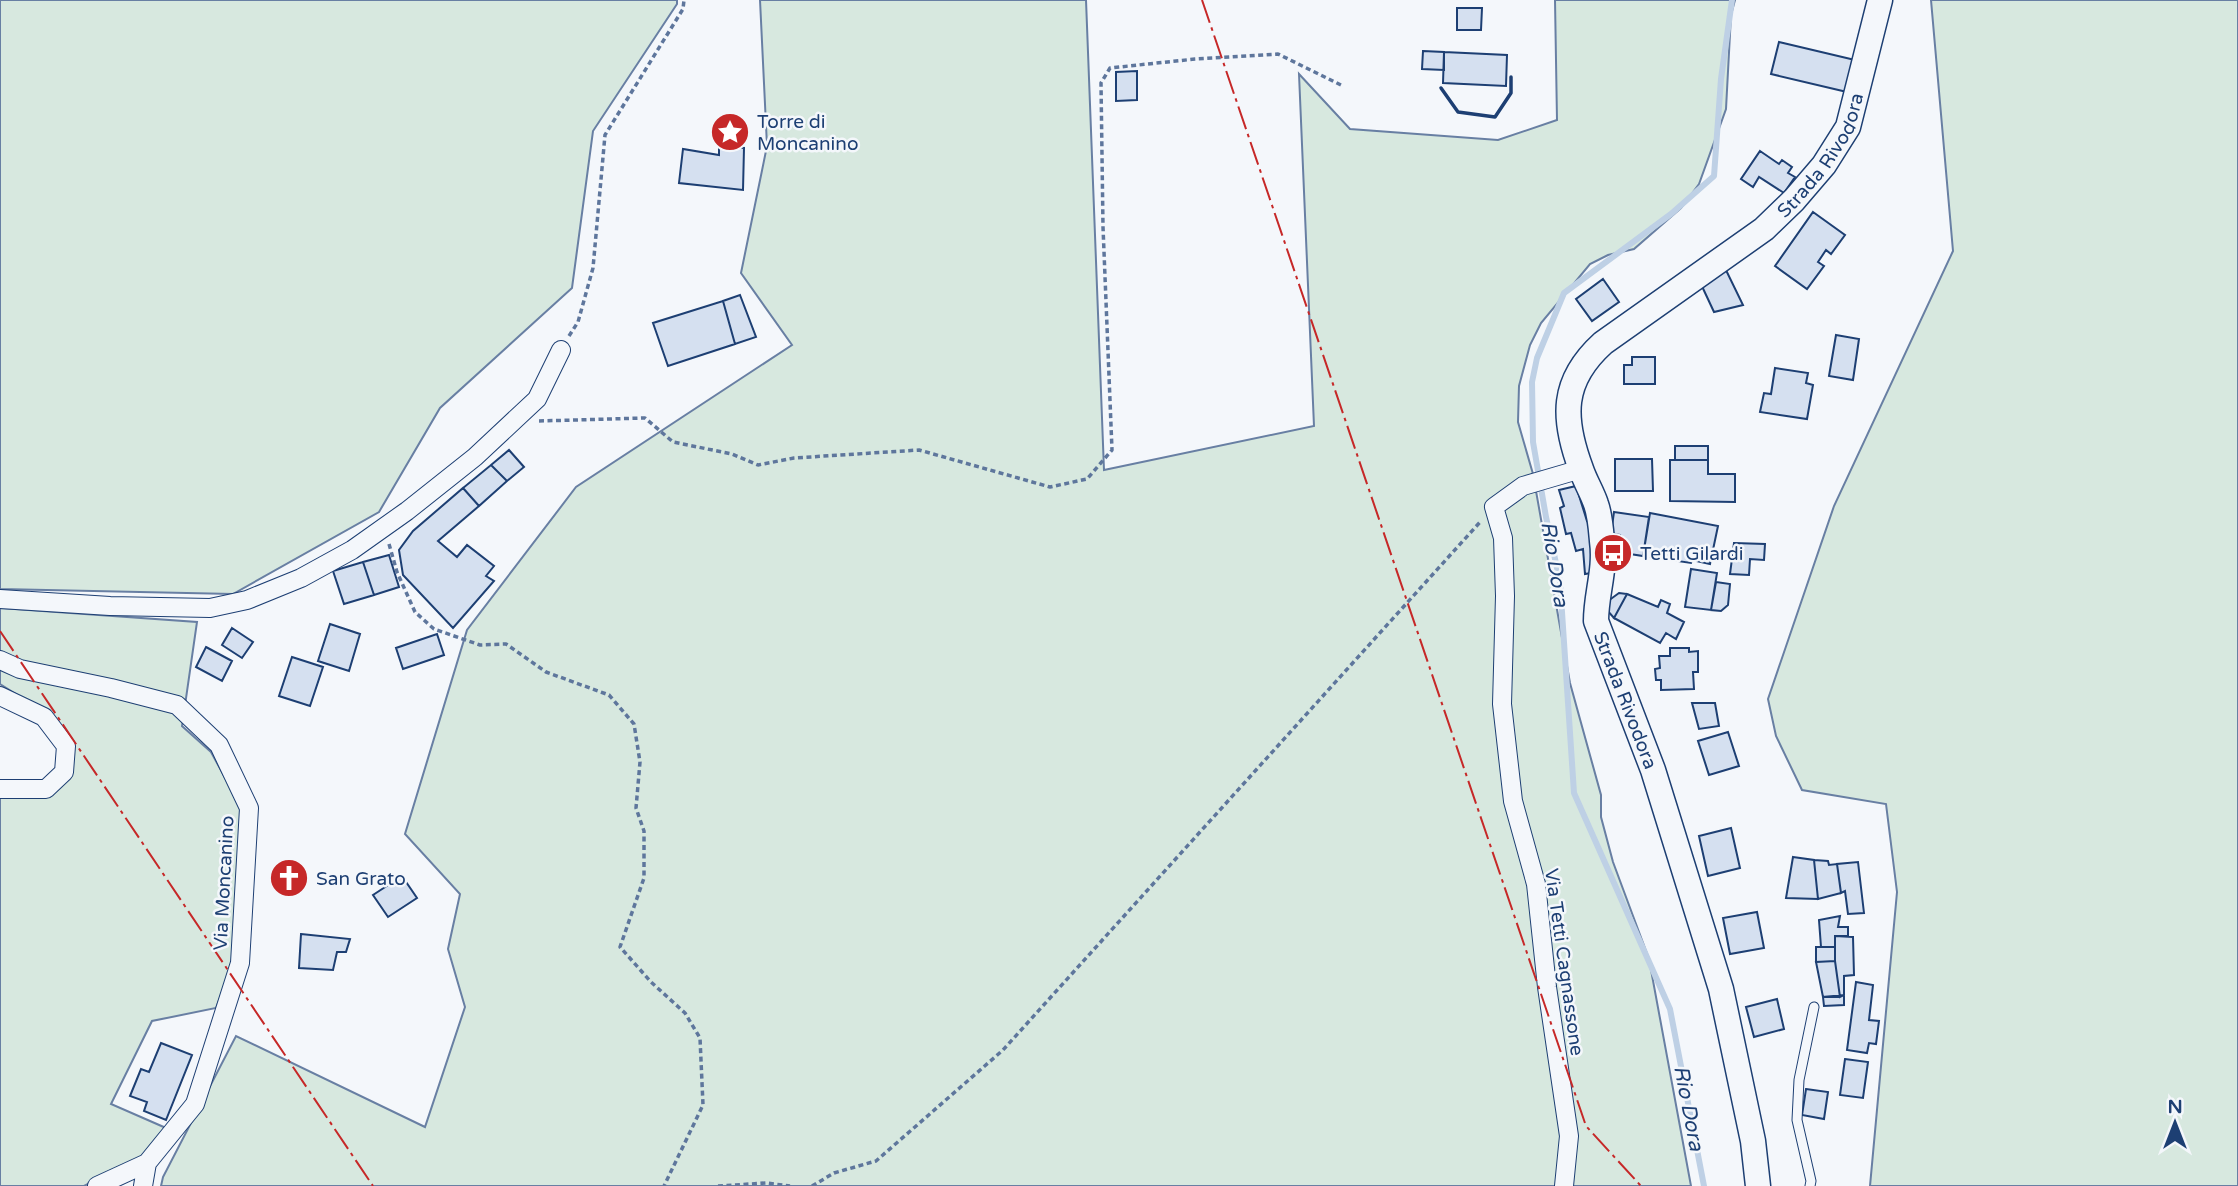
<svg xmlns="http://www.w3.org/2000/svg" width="2238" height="1186" font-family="'Varela Round',sans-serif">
<rect width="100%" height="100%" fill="#f4f7fb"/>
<!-- green -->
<path fill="#d7e8df" stroke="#687fa3" stroke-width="2" d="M0,0H677V4L593,131L572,288L440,408L379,512L233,594L0,589Z
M760,0H1086L1104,470L1314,426L1299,74L1350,129L1498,140L1557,120L1555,0H1735L1731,15L1726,109L1699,184L1681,208L1634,249L1608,255L1590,264L1541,323L1530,345L1519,386L1518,422L1533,474L1570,683L1601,795V817L1613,862L1649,959L1691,1186H161L163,1177L236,1036L425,1127L465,1007L448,949L460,894L405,834L467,630L576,487L792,345L741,273L767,146Z
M1931,0H2238V1186H1870L1897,892L1886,804L1802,790L1776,736L1768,699L1834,506L1953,251Z
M0,608L197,622L182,726L211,752L241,807L234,962L216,1008L152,1021L111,1104L166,1128L143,1157L84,1186H0V797L52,795L69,777L49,715L0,684Z"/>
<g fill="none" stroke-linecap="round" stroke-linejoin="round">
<!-- stream -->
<path stroke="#bed0e5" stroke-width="6" d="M1704,1186L1670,1009L1574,793L1560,582L1546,517L1533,442L1532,382L1537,358L1564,293L1671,214L1714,176L1721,79L1732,0"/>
</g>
<!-- building -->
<path fill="#d5e0f0" stroke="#1d3f73" stroke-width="2" d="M1457,8H1482L1481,30H1457Z
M1779,42L1855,60L1847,92L1771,74Z
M1423,51L1444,52V70L1422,69Z
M1444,52L1507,55L1506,86L1443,83Z
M1137,71V100L1116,101V72Z
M719,145L744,148L743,190L679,183L683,149L719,155Z
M1760,151L1779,164L1782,160L1792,167L1788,173L1795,177L1784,193L1759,177L1753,187L1741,179Z
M1813,212L1845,235L1831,254L1826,250L1818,262L1824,266L1807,289L1775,266Z
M1724,266L1743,305L1714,312L1700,282Z
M1603,279L1619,302L1592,321L1576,299Z
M740,295L756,337L735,344L723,301Z
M723,301L735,344L668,366L653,323Z
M1836,335L1859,339L1853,380L1829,376Z
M1632,357H1655V384H1624V365H1632Z
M1775,368L1808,373L1806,383L1813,385L1807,419L1760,412L1764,393L1771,394Z
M1675,446H1708V460H1675Z
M509,450L524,467L507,481L491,465Z
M1615,459H1652L1653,491H1615Z
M1670,460H1708V474H1735V502L1670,501Z
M491,465L507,481L479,506L463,488Z
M1576,486L1587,521L1593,520L1597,572L1585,574L1583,549L1576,551L1571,533L1566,534L1560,508L1564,506L1559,490Z
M463,488L479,506L438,541L457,557L467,545L494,566L486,576L494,581L453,628L403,575L399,550L413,531Z
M1614,512L1649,517L1643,556L1617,552L1620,535L1611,533Z
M1650,513L1718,526L1710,564L1692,560L1691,563L1643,556Z
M1734,543L1765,544L1764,560L1750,559L1749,575L1730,574Z
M389,555L399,587L374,595L363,562Z
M363,562L374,595L344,604L333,571Z
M1691,569L1717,573L1711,610L1685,607Z
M1716,582L1730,584L1728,605L1721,611L1711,610Z
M1619,593L1627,594L1614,618L1606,609L1608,601Z
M1627,594L1658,607L1661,600L1670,604L1667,613L1684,622L1676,639L1666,633L1660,643L1614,618Z
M330,624L360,634L349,671L318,661Z
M232,628L253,642L242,658L222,645Z
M437,634L444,655L403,669L396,648Z
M206,647L232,661L222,681L196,667Z
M1670,648H1689V652L1698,651V672H1693L1694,689L1661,690V680H1656L1655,669L1660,668L1659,656H1670Z
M292,657L323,667L310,706L279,696Z
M1692,703H1715L1719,726L1699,729Z
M1728,732L1739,766L1709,775L1698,741Z
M1731,828L1740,868L1708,876L1699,836Z
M1793,857L1814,860L1818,899L1786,898Z
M1814,860L1828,861L1829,865L1837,864L1841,893L1818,899Z
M1858,862L1864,913L1848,914L1845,891L1841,893L1837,864Z
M284,867L300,871L295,888L279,884Z
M402,876L417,898L388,917L373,895Z
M1757,912L1764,948L1730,954L1723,918Z
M1840,916L1838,927H1848V936H1835V947H1821L1819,920Z
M301,934L350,939L346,952H337L333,970L299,968Z
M1835,936L1853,937L1854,975L1844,976V995L1840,997L1835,961Z
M1816,947H1835V961L1816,962Z
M1835,961L1840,997H1823L1816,962Z
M1856,982L1873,985L1869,1020L1879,1021L1876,1044L1869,1043L1867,1053L1847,1050Z
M1844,995V1005L1824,1006L1823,997Z
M1777,999L1784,1029L1754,1037L1746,1007Z
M161,1043L192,1055L166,1120L144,1111L147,1102L130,1096L141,1069L149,1072Z
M1845,1059L1868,1062L1863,1098L1840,1095Z
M1806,1089L1828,1092L1824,1119L1802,1115Z"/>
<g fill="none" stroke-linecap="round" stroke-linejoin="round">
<!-- lane casing -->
<g stroke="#1d3f73" stroke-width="11">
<path id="lane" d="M1810,1186L1811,1181L1797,1120L1799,1080L1814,1007"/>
</g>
<!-- street casing -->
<g stroke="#1d3f73" stroke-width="20">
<path id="street" d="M0,599L110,606L210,608L247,600L301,578L352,550L407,511L475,457L537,399L561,350
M0,660L20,669L111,688L177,705L219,745L249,808L240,963L195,1104L147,1163L97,1186
M0,696L44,717L66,746L64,772L46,789H0
M143,1186L147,1163
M1564,1186L1569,1136L1547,987L1536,884L1513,801L1502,704L1505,596L1503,538L1494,507L1523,486L1581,469"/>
</g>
<!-- secondary casing -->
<g stroke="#1d3f73" stroke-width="27">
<g id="secondary">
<path id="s1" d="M1758,1186L1753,1141L1721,989L1653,770L1596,621C1596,594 1606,569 1602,541C1601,529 1600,515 1596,504C1592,492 1585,481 1581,469C1562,418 1561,381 1603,343L1764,229L1794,200L1824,165L1848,127L1880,0"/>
</g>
</g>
<!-- path -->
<path stroke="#5e769c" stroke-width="3.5" stroke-dasharray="5 3.5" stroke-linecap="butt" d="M569,336L578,322L593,268L605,135L683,9L684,0
M539,421L645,418L673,442L732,454L758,465L794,458L919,450L1050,487L1087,479L1112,450L1103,227L1101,83L1110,68L1195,59L1278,54L1341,85
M389,544L397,572L415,612L434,629L480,645L506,644L546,672L609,695L634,724L640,762L636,808L644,831V878L620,947L651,982L685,1013L700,1038L703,1105L664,1186
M718,1186L766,1183L790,1186
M812,1186L834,1173L876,1161L1003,1050L1481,521"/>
<!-- lane -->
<use href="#lane" stroke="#f4f7fb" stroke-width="9"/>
<!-- street -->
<use href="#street" stroke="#f4f7fb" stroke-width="18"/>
<!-- secondary -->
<use href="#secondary" stroke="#f4f7fb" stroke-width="24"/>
<!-- wall -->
<path stroke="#1d3f73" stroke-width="3.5" d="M1441,88L1458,112L1495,117L1511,93V77"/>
<!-- power -->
<path stroke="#c62828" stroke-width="2" stroke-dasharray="24 5 3.5 5" stroke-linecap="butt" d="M1202,0L1586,1126L1641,1186
M0,631L373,1186"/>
</g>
<!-- icons -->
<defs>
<g id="sight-disc" transform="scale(2.0125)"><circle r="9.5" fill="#c62828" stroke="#f4f7fb"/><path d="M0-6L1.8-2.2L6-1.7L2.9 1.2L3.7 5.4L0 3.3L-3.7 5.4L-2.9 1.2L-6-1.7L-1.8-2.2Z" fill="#fff"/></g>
<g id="bus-disc" transform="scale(2.0125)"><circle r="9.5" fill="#c62828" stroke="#f4f7fb"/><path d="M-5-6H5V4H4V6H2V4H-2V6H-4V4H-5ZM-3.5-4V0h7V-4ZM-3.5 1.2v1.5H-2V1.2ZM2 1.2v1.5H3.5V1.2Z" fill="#fff"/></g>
<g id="church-disc" transform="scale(2.0125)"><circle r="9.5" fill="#c62828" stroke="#f4f7fb"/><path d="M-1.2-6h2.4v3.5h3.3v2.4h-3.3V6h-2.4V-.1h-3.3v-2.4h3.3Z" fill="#fff"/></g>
</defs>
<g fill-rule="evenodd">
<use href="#sight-disc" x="730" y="132"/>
<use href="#bus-disc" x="1613" y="553"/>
<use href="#church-disc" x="289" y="878"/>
</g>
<g text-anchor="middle" stroke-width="5" stroke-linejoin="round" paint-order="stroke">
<!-- poi labels -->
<g font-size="19" fill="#1d3f73" stroke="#f4f7fb" text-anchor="start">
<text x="757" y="128">Torre di<tspan x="757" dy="22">Moncanino</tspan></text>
<text x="1640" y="560">Tetti Gilardi</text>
<text x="316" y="885">San Grato</text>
</g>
<!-- street labels -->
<g font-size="19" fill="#1d3f73" stroke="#f4f7fb">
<text dy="7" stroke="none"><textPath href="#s1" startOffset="1176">Strada Rivodora</textPath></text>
<text transform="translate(1626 700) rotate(69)" y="7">Strada Rivodora</text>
<text transform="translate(223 883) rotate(-87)" y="7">Via Moncanino</text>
<text transform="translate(1565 962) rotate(82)" y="7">Via Tetti Cagnassone</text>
</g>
<!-- water labels -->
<g font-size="21" font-style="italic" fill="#1d3f73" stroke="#f4f7fb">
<text transform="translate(1555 564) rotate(81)" y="7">Rio Dora</text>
<text transform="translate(1689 1108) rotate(79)" y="7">Rio Dora</text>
</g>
</g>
<!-- north arrow -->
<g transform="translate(2175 1123)" stroke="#f4f7fb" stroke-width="5" paint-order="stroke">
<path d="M0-5L12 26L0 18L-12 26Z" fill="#1d3f73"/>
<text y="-10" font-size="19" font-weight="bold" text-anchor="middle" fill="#1d3f73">N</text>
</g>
</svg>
